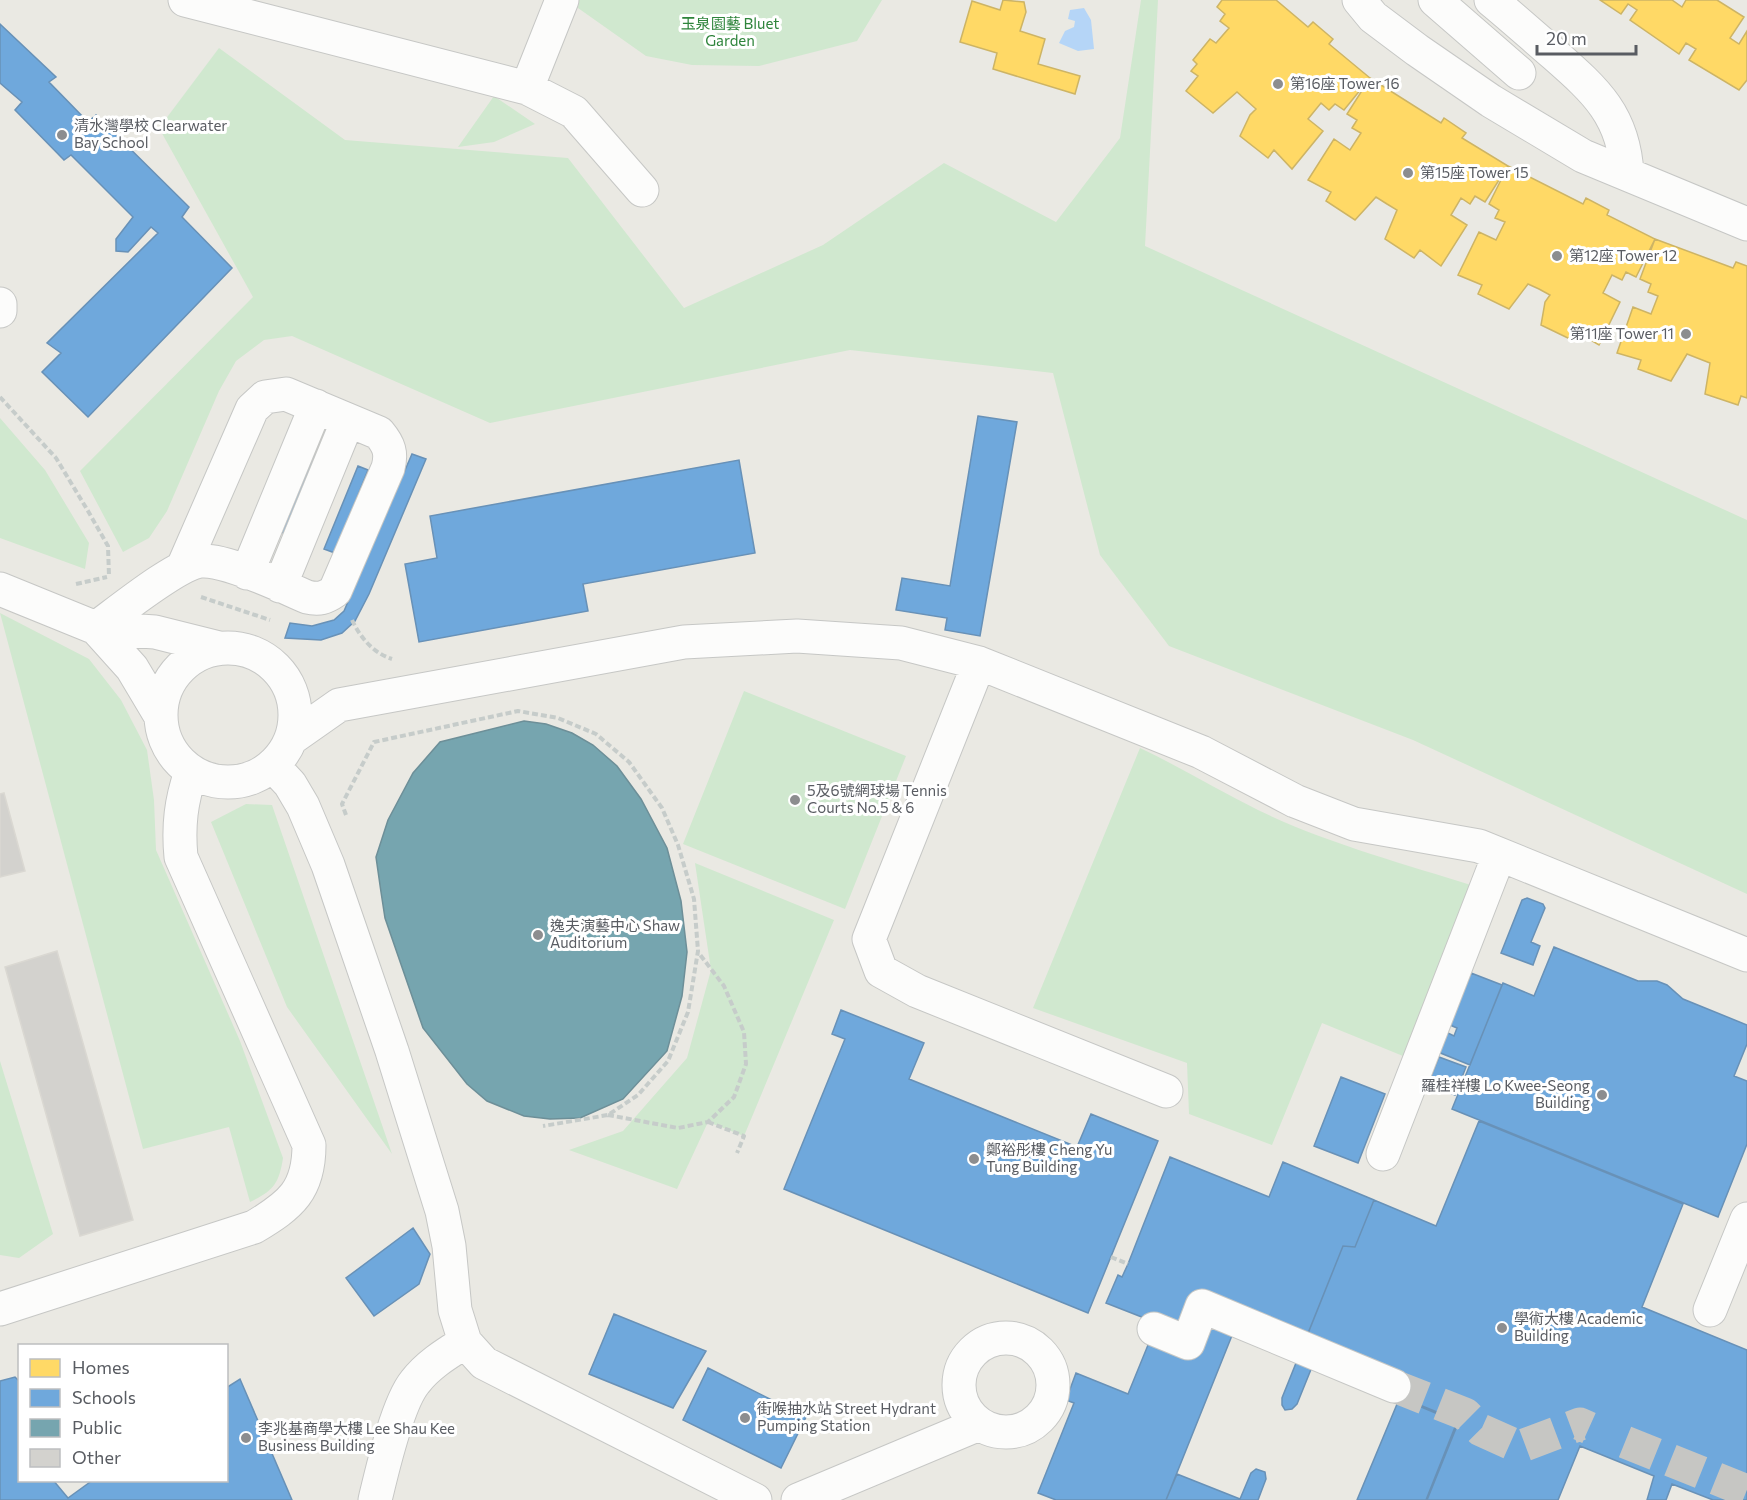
<svg xmlns="http://www.w3.org/2000/svg" width="1747" height="1500" font-family="Commissioner,'Noto Sans TC',sans-serif">
<rect width="100%" height="100%" fill="#eae9e3"/>
<!-- green -->
<path fill="#d0e8cf" d="M579,0H882L857,41L759,66L692,65L646,56L578,8Z
M1141,0H1158L1145,246L1747,520V894L1413,740L1169,646L1100,555L1053,373L850,350L490,423L292,336L264,340L236,361L219,391L167,511L149,538L123,552L80,471L253,297L159,128L219,48L345,140L568,158L684,308L823,245L944,163L1056,222L1120,138Z
M494,96L535,124L494,142L458,147Z
M0,418L45,470L89,543L85,569L0,538Z
M0,613L89,659L121,700L147,750L154,800L156,850L240,1041L283,1158C279,1184 273,1191 250,1202L229,1127L143,1149Z
M744,691L906,756L845,909L683,844Z
M1140,748C1180,767 1218,790 1258,810C1326,843 1402,863 1474,886L1403,1056L1322,1023L1272,1145L1189,1114L1187,1063L1033,1008Z
M246,804L272,805L392,1154L287,1007L211,822Z
M695,863L834,920L744,1136L708,1122L677,1189L569,1150L623,1131L687,1058L711,970Z
M0,1061L53,1234L19,1258L0,1255Z"/>
<!-- water -->
<path fill="#b5d5f7" d="M1084,8L1091,20L1094,49L1078,51L1059,43L1065,31L1074,27L1075,21L1068,19L1070,10Z"/>
<!-- homes -->
<path fill="#ffd966" stroke="#cdb465" stroke-width="1.5" d="M1003,0L1024,2L1026,12L1020,31L1045,39L1038,64L1080,76L1075,94L993,69L997,53L960,42L972,1L1000,10Z
M1222,0H1276L1308,27L1313,22L1333,39L1329,44L1370,78L1344,110L1335,104L1329,110L1321,103L1308,119L1323,131L1292,169L1274,150L1268,158L1240,136L1250,115L1256,109L1237,92L1213,113L1186,91L1198,76L1191,71L1197,64L1193,60L1210,39L1216,43L1229,28L1220,21L1225,14L1217,7Z
M1600,0H1672L1682,7L1686,0H1717L1744,17L1730,38L1739,44L1747,31V80L1739,90L1689,60L1696,49L1686,43L1679,54L1630,20L1637,10L1628,4L1621,14Z
M1370,78L1441,123L1444,118L1466,133L1462,138L1508,166L1485,202L1475,196L1470,204L1461,198L1451,215L1467,225L1441,266L1420,250L1414,258L1385,239L1397,210L1387,204L1376,197L1355,220L1326,201L1331,192L1308,180L1334,139L1350,150L1361,133L1352,128L1357,120L1347,114Z
M1508,166L1583,204L1586,198L1609,210L1607,215L1655,239L1636,277L1626,272L1622,280L1612,275L1603,293L1620,302L1599,345L1577,332L1572,340L1541,325L1545,302L1550,295L1539,289L1528,284L1509,309L1478,294L1482,285L1458,275L1479,232L1496,240L1505,222L1495,218L1499,210L1489,204Z
M1655,239L1733,268L1736,262L1747,266V398L1741,396L1738,405L1705,394L1710,363L1687,354L1671,381L1638,369L1641,360L1617,353L1633,307L1651,314L1658,296L1648,292L1651,284L1640,279Z"/>
<!-- schools -->
<path fill="#6fa8dc" stroke="#6891b7" stroke-width="1.5" d="M0,24L56,77L49,82L88,122L96,115L189,207L182,217L232,268L88,417L42,372L61,353L47,343L158,233L151,227L128,252L116,251V239L133,217L71,155L64,160L15,110L22,102L0,83Z
M978,416L1017,422L980,636L945,630L947,618L896,610L902,578L950,586Z
M314,449L325,454L292,536L281,532Z
M412,454L426,459L369,594L355,621L342,633L321,640L285,638L290,623L312,626L334,620L344,611Z
M739,460L755,553L583,584L588,611L419,642L405,564L437,558L430,516Z
M358,466L368,470L335,553L324,549Z
M1527,898L1543,904L1545,908L1531,942L1540,946L1533,965L1501,953L1522,900Z
M1554,947L1638,981H1657L1667,985L1683,999L1747,1025V1044L1734,1076L1747,1081V1144L1718,1217L1452,1109L1503,983L1534,996Z
M1471,973L1502,985L1470,1065L1438,1052L1446,1032L1454,1036L1457,1028L1450,1025Z
M841,1010L924,1043L909,1079L1077,1147L1091,1114L1158,1141L1088,1313L784,1189L845,1039L832,1034Z
M1439,1057L1466,1067L1455,1095L1428,1084Z
M1341,1077L1385,1094L1358,1163L1314,1146Z
M1479,1121L1683,1204L1642,1307L1747,1350V1500H1713L1672,1484L1666,1500H1647L1654,1476L1580,1446L1558,1500H1426L1457,1422L1314,1362L1297,1404L1292,1409L1285,1410L1282,1405V1398L1343,1246L1355,1247L1374,1200L1436,1226Z
M1170,1157L1269,1197L1283,1162L1374,1200L1355,1247L1343,1246L1299,1356L1235,1328L1166,1500H1056L1038,1493L1074,1403L1066,1400L1076,1373L1128,1394L1157,1323L1106,1303L1118,1275L1122,1277L1128,1264Z
M413,1228L430,1254L419,1284L374,1316L346,1278Z
M614,1314L706,1351L673,1408L589,1374Z
M708,1368L806,1417L781,1468L683,1420Z
M15,1377L20,1382V1480H53L68,1498L93,1480H226V1388L240,1379L292,1500H0V1381Z
M1400,1397L1459,1421L1427,1500H1357Z
M1256,1469L1265,1472L1266,1479L1258,1500H1166L1177,1474L1240,1499L1251,1473Z"/>
<!-- public -->
<path fill="#76a5af" stroke="#6d8f98" stroke-width="1.5" d="M524,721L546,724L572,733L593,745L617,766L641,799L667,848L681,901L687,952L682,996L667,1051L623,1099L580,1118L550,1119L524,1116L487,1101L467,1084L423,1028L385,918L381,892L376,857L388,820L413,773L440,742Z"/>
<!-- building -->
<path fill="#d3d2ce" stroke="#dad8d2" stroke-width="1.5" d="M4,793L25,871L0,877V794Z
M57,951L133,1220L80,1236L5,967Z"/>
<g fill="none" stroke-linecap="round" stroke-linejoin="round">
<!-- minor-tunnel -->
<path stroke="#c6c6c3" stroke-width="33" stroke-dasharray="33 16" stroke-linecap="butt" d="M1394,1386L1465,1414L1481,1430L1519,1447L1580,1424L1589,1428
M1625,1442L1747,1491"/>
<!-- minor casing -->
<g stroke="#c6c7c5" stroke-width="35">
<path id="minor" d="M185,0L527,88L574,112L642,190
M1359,0L1373,17L1417,50L1491,101L1583,156L1747,224
M1435,0L1519,73
M1491,0C1513,18 1534,37 1555,55C1596,91 1624,116 1627,174
M527,88L562,0
M0,304V311
M247,573L316,406
M280,586L348,420
M0,589L96,628L155,632L219,648
M96,628C118,612 177,564 201,561C226,559 282,586 307,597C319,600 325,598 335,591L388,468C392,453 389,445 379,433L286,394L265,397L252,409L183,567
M96,628L132,668L160,715
M161 715a67 67 0 1 1 134 0a67 67 0 1 1-134 0Z
M979,663L869,939L881,971L917,991L1166,1091
M292,738L339,705L684,642L797,636L901,643L979,663L1201,752L1295,801L1354,824L1479,846L1747,955
M273,766L290,784L303,806L328,865L392,1051L442,1211L449,1246L455,1310L465,1342L484,1363L755,1500
M1383,1154L1499,855
M0,1309L254,1227C291,1205 309,1190 309,1145L181,857C178,826 181,801 191,772
M1710,1310L1747,1219
M1154,1329L1188,1343L1202,1306L1394,1386
M959 1385a47 47 0 1 1 94 0a47 47 0 1 1-94 0Z
M375,1500C382,1471 397,1404 415,1382C428,1365 446,1354 465,1342
M798,1500L979,1424"/>
</g>
<!-- path -->
<path stroke="#c6ccca" stroke-width="4" stroke-dasharray="6 3" stroke-linecap="butt" d="M0,397L56,458L88,511L108,546L109,576
M76,584L107,577
M201,597L270,620
M352,620C360,637 373,653 392,659
M346,815L342,804L374,742L518,711L558,718L596,734L629,762L662,808L678,845L694,899L698,951L688,1012L668,1061L638,1095L608,1115L543,1126
M608,1115L678,1128L708,1122L734,1097L746,1064L744,1032L724,986L698,952
M708,1122L744,1136L737,1153
M1111,1257L1128,1264"/>
<!-- minor -->
<use href="#minor" stroke="#fcfcfb" stroke-width="33"/>
</g>
<!-- markers -->
<g fill="#8c8d8f" stroke="#fff" stroke-width="2">
<circle cx="1278" cy="84" r="6"/>
<circle cx="62" cy="135" r="6"/>
<circle cx="1408" cy="173" r="6"/>
<circle cx="1557" cy="256" r="6"/>
<circle cx="1686" cy="334" r="6"/>
<circle cx="795" cy="800" r="6"/>
<circle cx="538" cy="935" r="6"/>
<circle cx="1602" cy="1095" r="6"/>
<circle cx="974" cy="1159" r="6"/>
<circle cx="1502" cy="1328" r="6"/>
<circle cx="745" cy="1418" r="6"/>
<circle cx="246" cy="1438" r="6"/>
</g>
<g text-anchor="middle" stroke-width="6" stroke-linejoin="round" paint-order="stroke">
<!-- park labels -->
<g font-size="15" fill="#2e843b" stroke="#fff">
<text x="730" y="29">玉泉園藝 Bluet<tspan x="730" dy="17">Garden</tspan></text>
</g>
<!-- poi labels -->
<g font-size="15" fill="#595c62" stroke="#fff" text-anchor="start">
<text x="1290" y="89">第16座 Tower 16</text>
<text x="74" y="131">清水灣學校 Clearwater<tspan x="74" dy="17">Bay School</tspan></text>
<text x="1420" y="178">第15座 Tower 15</text>
<text x="1569" y="261">第12座 Tower 12</text>
<text x="1674" y="339" text-anchor="end">第11座 Tower 11</text>
<text x="807" y="796">5及6號網球場 Tennis<tspan x="807" dy="17">Courts No.5 &amp; 6</tspan></text>
<text x="550" y="931">逸夫演藝中心 Shaw<tspan x="550" dy="17">Auditorium</tspan></text>
<text x="1590" y="1091" text-anchor="end">羅桂祥樓 Lo Kwee-Seong<tspan x="1590" dy="17">Building</tspan></text>
<text x="986" y="1155">鄭裕彤樓 Cheng Yu<tspan x="986" dy="17">Tung Building</tspan></text>
<text x="1514" y="1324">學術大樓 Academic<tspan x="1514" dy="17">Building</tspan></text>
<text x="757" y="1414">街喉抽水站 Street Hydrant<tspan x="757" dy="17">Pumping Station</tspan></text>
<text x="258" y="1434">李兆基商學大樓 Lee Shau Kee<tspan x="258" dy="17">Business Building</tspan></text>
</g>
</g>
<!-- legend -->
<rect x="18" y="1344" width="210" height="138" fill="#ffffff" stroke="#bdbec0" stroke-width="1.5"/>
<rect x="30" y="1359" width="30" height="18" fill="#ffd966" stroke="#bdbec0" stroke-width="1.5"/>
<text x="72" y="1374" font-size="18" fill="#595c62">Homes</text>
<rect x="30" y="1389" width="30" height="18" fill="#6fa8dc" stroke="#bdbec0" stroke-width="1.5"/>
<text x="72" y="1404" font-size="18" fill="#595c62">Schools</text>
<rect x="30" y="1419" width="30" height="18" fill="#76a5af" stroke="#bdbec0" stroke-width="1.5"/>
<text x="72" y="1434" font-size="18" fill="#595c62">Public</text>
<rect x="30" y="1449" width="30" height="18" fill="#d3d2ce" stroke="#bdbec0" stroke-width="1.5"/>
<text x="72" y="1464" font-size="18" fill="#595c62">Other</text>
<!-- scale -->
<path d="M1537 45v9h99v-9" fill="none" stroke="#595c62" stroke-width="3"/>
<text x="1546" y="45" font-size="18" fill="#595c62" stroke="#ffffff" stroke-width="4.5" paint-order="stroke">20 m</text>
</svg>
